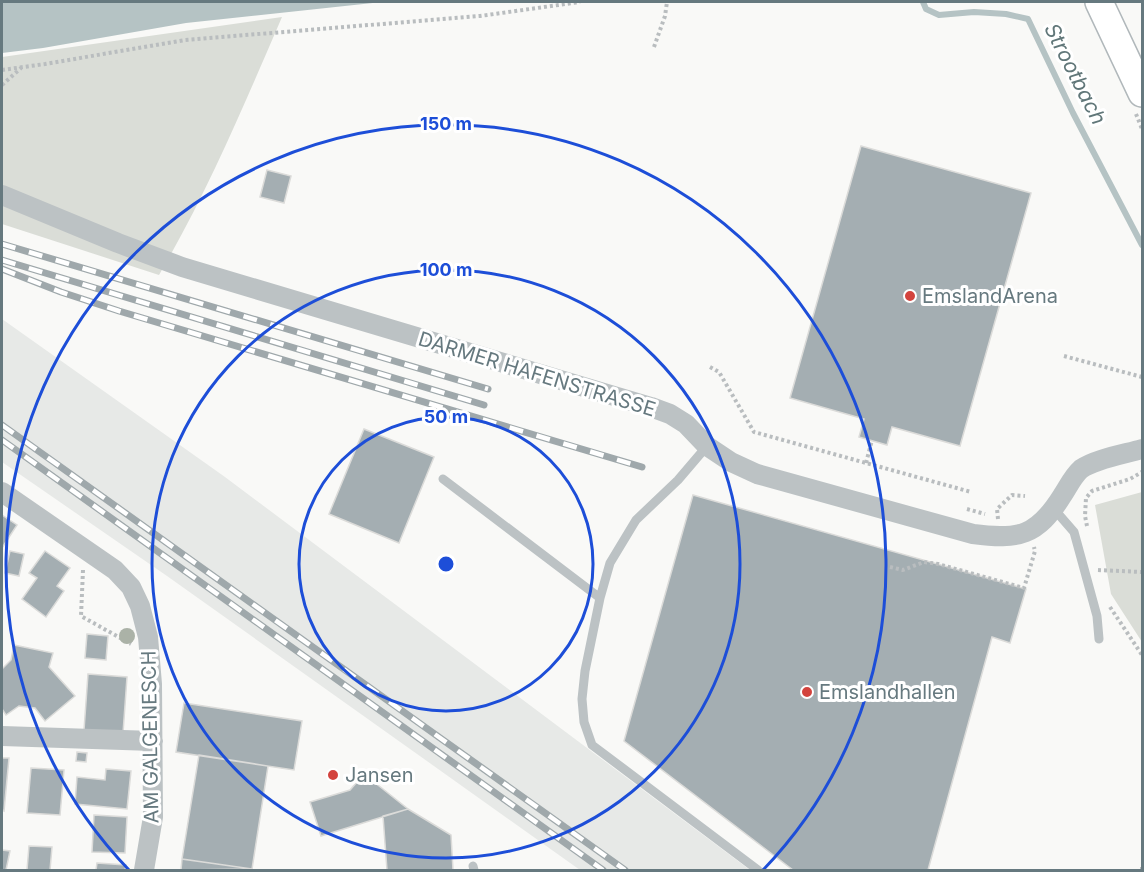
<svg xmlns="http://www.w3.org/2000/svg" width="1144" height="872" font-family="Inter,sans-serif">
<rect width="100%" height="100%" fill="#f9f9f7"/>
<!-- built -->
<path fill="#e7e9e7" d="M2,319L225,477L750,870H580L167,576L2,462Z"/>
<!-- green -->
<path fill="#daddd7" d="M282,17C244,105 207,193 159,275L2,224V57Z
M1142,492V642L1111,594L1095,505Z"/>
<!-- water -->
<path fill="#b5c3c4" d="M2,2H382L186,23L43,48L2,53Z"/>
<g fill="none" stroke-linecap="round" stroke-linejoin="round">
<!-- stream -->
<path stroke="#b5c3c4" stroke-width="6" d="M923,2L926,9L939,15L974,12L1006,14L1028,19L1073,113L1142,245"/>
</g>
<!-- building -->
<path fill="#a4aeb2" stroke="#dbdbd9" stroke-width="1.5" d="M861,146L1031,193L960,446L892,427L887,445L859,437L864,419L790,398Z
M267,170L291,176L284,203L260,197Z
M364,429L434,457L399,543L329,514Z
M693,495L1026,589L1010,643L992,637L928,870H793L624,741Z
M2,515L17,525L2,548Z
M10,551L24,554L19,576L5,573Z
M45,551L70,568L57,586L64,591L46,617L22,599L37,578L29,573Z
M87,634L108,636L106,660L85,658Z
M14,645L53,653L49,667L75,696L45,721L35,708L19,706L6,715L2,709V669L11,660Z
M88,674L127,677L123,733L84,730Z
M184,703L302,721L294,770L176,752Z
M77,752L87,753L86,762L76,761Z
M199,755L268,766L252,869L182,859Z
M2,758H9L4,811L2,810Z
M31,768L64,770L60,815L27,813Z
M106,769L131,771L127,809L75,804L77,777L105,780Z
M364,774L408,809L321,836L310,802L350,790Z
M408,809L451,835L453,870H387L383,816Z
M94,815L127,817L125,853L92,852Z
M29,846L52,847L50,870H27Z
M2,850L10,851L6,870H2Z
M182,859L252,869L181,870Z
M97,863L126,865L125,870H96Z"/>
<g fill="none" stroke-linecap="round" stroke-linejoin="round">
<!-- secondary casing -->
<g stroke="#b1b8bb" stroke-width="30">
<path id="secondary" d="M1099,2L1142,93"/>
</g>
<!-- path -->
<path stroke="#b9bdbf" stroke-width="4" stroke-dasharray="3 3" stroke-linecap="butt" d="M654,47L665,16L667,2
M2,70L45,64L185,40L480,16L580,2
M2,85L21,68
M1136,114L1142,129
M1064,356L1142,377
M710,367L719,372L754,432L971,492
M866,463L872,440
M967,509L985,514
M998,519L997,509L1012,495L1025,496
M1087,526L1085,516L1086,498L1092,491L1130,479L1142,472
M890,567L903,570L924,562L938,564L1024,588L1035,551L1034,547
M83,570L81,616L131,644
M1098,570L1142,572
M1110,607L1142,655
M1142,870V867"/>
<!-- service -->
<path stroke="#bcc2c4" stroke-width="9" d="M707,446L678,480L636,520L610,563L600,598L585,671L582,699L584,722L592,745L758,870
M443,479L600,598
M1054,509L1074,532L1097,616L1099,639
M473,866L474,870"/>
<!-- minor -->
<path stroke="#bcc2c4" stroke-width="20" d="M2,195L118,243L182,267L651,407L670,414L686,424L707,446L731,462L757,474L973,534C1019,540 1037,536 1062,496C1068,487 1073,476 1081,469C1095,459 1125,454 1142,449
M2,492L115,570L131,587L140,606L148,637L152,684L153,817L144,870
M2,736L153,741"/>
<!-- secondary -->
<use href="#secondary" stroke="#fff" stroke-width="27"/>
<!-- rail casing -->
<g stroke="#9fa8ab" stroke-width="7">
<path id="rail" d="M2,244L488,389
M2,260L484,405
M2,269L61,292L119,311L642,467
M2,425L625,870
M2,440L603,870"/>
</g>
<!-- rail -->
<use href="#rail" stroke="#fff" stroke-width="4.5" stroke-dasharray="14" stroke-linecap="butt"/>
</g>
<!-- trees -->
<circle fill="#abb2a7" cx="127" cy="636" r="8"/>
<!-- distance rings -->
<g fill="none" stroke="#1d4ed8" stroke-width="3">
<circle cx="446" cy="564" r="147"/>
<circle cx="446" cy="564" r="294"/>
<path d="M129 870A440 440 0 1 1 763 870"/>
</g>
<!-- markers -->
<g fill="#d3433d" stroke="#fff" stroke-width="2">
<circle cx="910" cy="296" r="6"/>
<circle cx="807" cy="692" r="6"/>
<circle cx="333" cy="775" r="6"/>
</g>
<g text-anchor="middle" stroke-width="6" stroke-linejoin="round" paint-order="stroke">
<!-- poi labels -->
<g font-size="20" fill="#66797f" stroke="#fff" text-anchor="start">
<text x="922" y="303">EmslandArena</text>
<text x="819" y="699">Emslandhallen</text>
<text x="345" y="782">Jansen</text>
</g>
<!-- street labels -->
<g font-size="20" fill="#66797f" stroke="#fff">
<text transform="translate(537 374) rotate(17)" y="7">DARMER HAFENSTRASSE</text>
<text transform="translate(150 737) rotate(-91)" y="7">AM GALGENESCH</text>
</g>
<!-- water labels -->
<g font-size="21" font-style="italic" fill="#617779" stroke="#fff">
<text transform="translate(1075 74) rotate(63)" y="7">Strootbach</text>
</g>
</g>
<circle cx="446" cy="564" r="9" fill="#1d4ed8" stroke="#fff" stroke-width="3"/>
<g font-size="18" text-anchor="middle" font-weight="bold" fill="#1d4ed8" stroke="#fff" stroke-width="6" stroke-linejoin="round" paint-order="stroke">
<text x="446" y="130">150 m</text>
<text x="446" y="276">100 m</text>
<text x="446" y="423">50 m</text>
</g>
<!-- border -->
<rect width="1144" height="872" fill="none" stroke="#66797f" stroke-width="6"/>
</svg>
